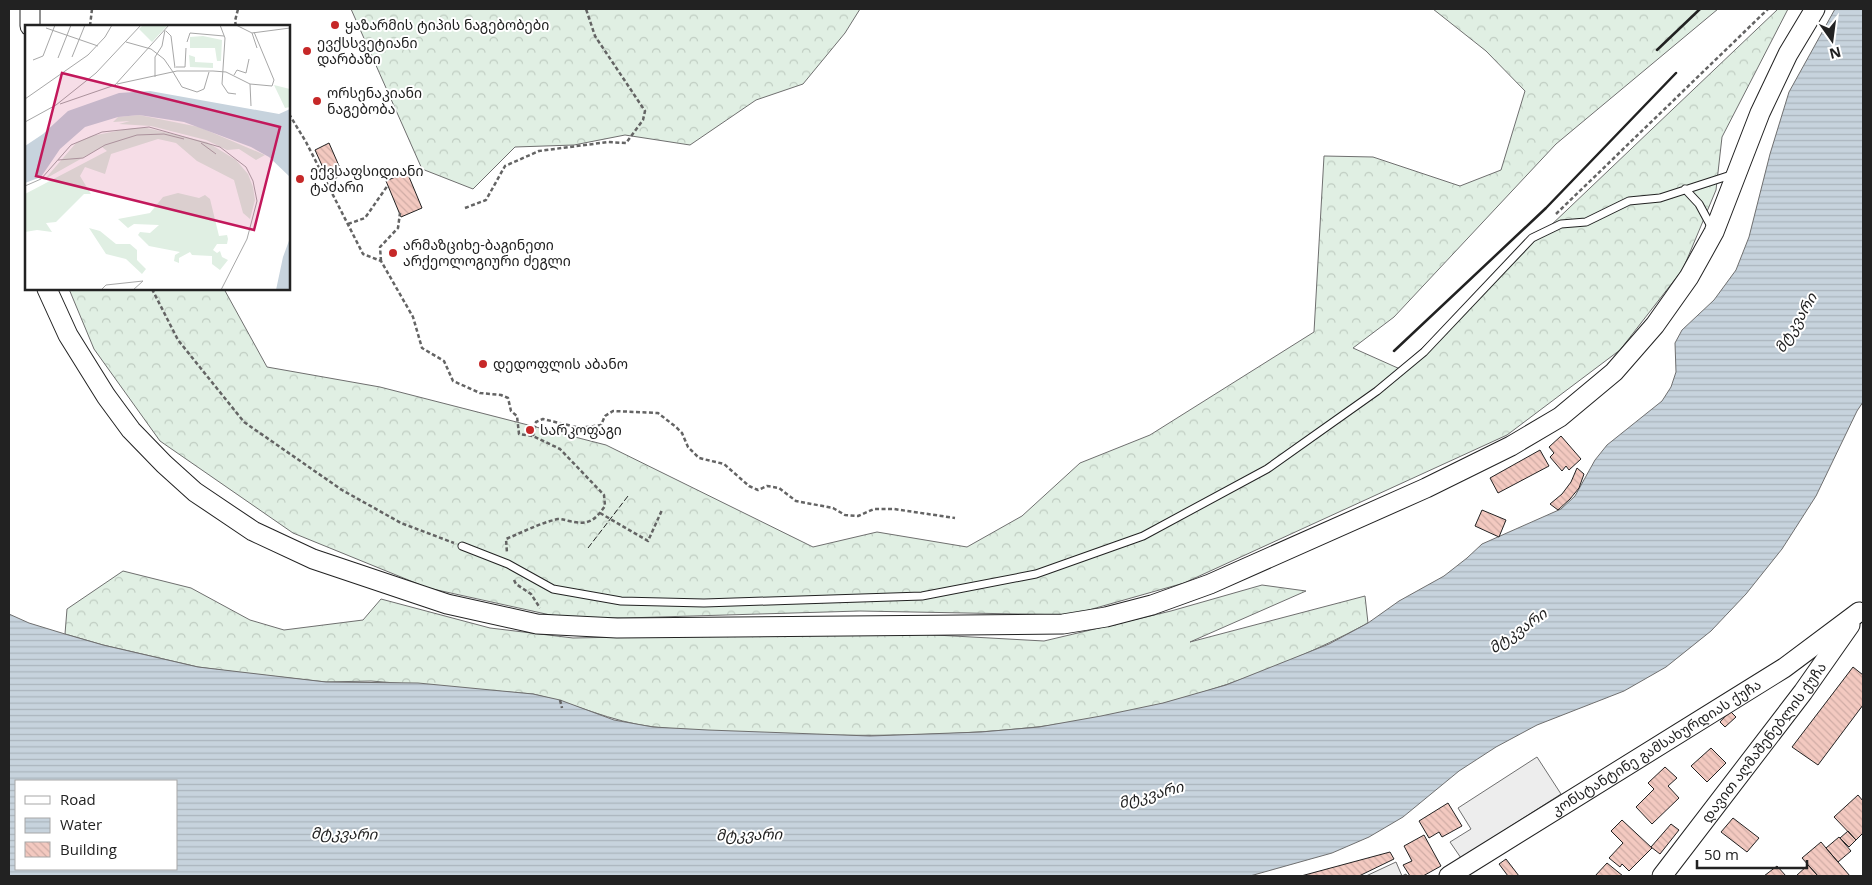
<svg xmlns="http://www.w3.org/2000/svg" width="1872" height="885" font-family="'Open Sans','Noto Sans Georgian',sans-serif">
<defs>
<pattern id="forest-crowns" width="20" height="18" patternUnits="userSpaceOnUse" patternTransform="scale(1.25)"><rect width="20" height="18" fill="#e0efe3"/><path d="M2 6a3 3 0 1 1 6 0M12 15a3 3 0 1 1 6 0" fill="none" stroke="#c0cdc2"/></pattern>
<pattern id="water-rules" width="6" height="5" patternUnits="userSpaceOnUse" patternTransform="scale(1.25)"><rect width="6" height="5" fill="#c7d3dd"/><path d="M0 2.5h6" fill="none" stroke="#abb5bd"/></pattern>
<pattern id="building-back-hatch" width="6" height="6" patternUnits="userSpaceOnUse" patternTransform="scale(1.25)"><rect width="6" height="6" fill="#f3c9c0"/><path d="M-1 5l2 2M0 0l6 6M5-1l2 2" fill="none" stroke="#d0aca5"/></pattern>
</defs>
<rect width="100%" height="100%" fill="#fff"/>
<!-- forest -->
<path fill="url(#forest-crowns)" stroke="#6f6f6f" d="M351,9H860L845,33L803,84L756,100L690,145L625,135L574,145L515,147L473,189L422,169Z
M1433,9H1718L1556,144L1394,317L1353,348L1400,369L1778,9H1788L1722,137L1716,190L1683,269L1620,350L1507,435L1184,583L1071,615L860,611L625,618H564L428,588L293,533L160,441L94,349L69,289H224L267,367L380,387L606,445L813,547L877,532L967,547L1022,516L1080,463L1150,435L1314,332L1324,156L1373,157L1460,186L1501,170L1525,91L1486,51Z
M123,571L191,588L250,620L284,630L363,620L381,599L490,628L573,638L881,632L1044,641L1171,611L1262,585L1306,591L1190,642L1365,596L1368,623C1266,678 1152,714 1037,727C964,735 890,736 817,735C763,734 707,733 654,727C611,722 574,703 533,694L371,681L326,682L243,673L198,667L103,645L65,634L67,609Z"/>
<!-- parking -->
<path fill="#ededed" stroke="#6f6f6f" d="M1537,757L1561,794L1461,858L1450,842L1471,829L1458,808Z
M1396,862L1402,876L1406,874L1407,876H1366Z"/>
<!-- water -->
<path fill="url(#water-rules)" stroke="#6f6f6f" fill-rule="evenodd" d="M1835,9H1863V402L1857,411L1816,496L1782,549L1746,594L1711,631L1666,667L1624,691L1537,725L1496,747L1459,771L1403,817L1369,837L1332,853L1250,876H9V614L29,623L65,634L103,645L198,667L326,682L418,683L533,694L560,700L614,720L653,727L708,730L870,736L981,732L1039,727L1101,716L1163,703L1226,685L1329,644L1368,623L1399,601L1444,576L1467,558L1482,544L1561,509L1575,496L1595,460L1607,445L1662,401L1671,387L1676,372L1675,343L1682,330L1714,300L1736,270L1749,237L1770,154L1789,92ZM16,781H176V869H16Z"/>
<!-- building -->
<path fill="url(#building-back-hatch)" stroke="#222" d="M329,143L343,175L329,181L315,150Z
M407,172L422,208L401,217L386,181Z
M1561,436L1581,459L1569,470L1566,466L1562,471L1550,457L1554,453L1549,447Z
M1540,450L1549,466L1498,493L1490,478Z
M1577,468L1584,474L1579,488L1570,499L1558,510L1550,504L1562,494L1571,482Z
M1482,510L1506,520L1499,537L1475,526Z
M1853,667L1863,675V705L1818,765L1792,747Z
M1730,711L1736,717L1725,727L1720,722Z
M1711,748L1726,763L1707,782L1691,766Z
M1665,767L1677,778L1668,786L1679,798L1652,824L1636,807L1654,789L1648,783Z
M1858,795L1863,801V833L1856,840L1834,817Z
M1448,803L1462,826L1442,837L1439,832L1429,838L1419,821Z
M1733,818L1759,838L1747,852L1721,832Z
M1622,820L1652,848L1629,871L1622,864L1620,867L1609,858L1623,843L1611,831Z
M1671,824L1679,830L1660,854L1651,847Z
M1848,831L1856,840L1849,847L1840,838Z
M1424,835L1441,866L1423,876H1410L1403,865L1412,861L1404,846Z
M1839,837L1851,851L1838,862L1826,848Z
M1821,842L1826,848L1850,876H1818L1802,858Z
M1390,852L1394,859L1359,876H1301Z
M1506,859L1519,876H1508L1499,864Z
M1607,863L1623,876H1595Z
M1808,865L1818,876H1796Z
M1777,866L1786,876H1764Z"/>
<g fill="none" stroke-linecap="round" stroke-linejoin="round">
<!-- service casing -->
<g stroke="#222" stroke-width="9">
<path id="service" d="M1685,189L1699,204L1712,228
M462,546L508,564L553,589L621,601L704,603L922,596L1036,574L1143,536L1267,469L1377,391L1424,352L1532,238L1561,224L1586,222L1629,201L1660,198L1734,174"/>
</g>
<!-- secondary casing -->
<g stroke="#222" stroke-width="21">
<g id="secondary">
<path d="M30,26V9"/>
<path d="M47,289L68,335L106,396L131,430L164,464L195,492L253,531L313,559L447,604L537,624L617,628L1063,624L1106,617L1152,605L1210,584L1426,488L1511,446L1560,417L1614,372L1655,325L1689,277L1714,232L1760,113L1788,54L1815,9"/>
<path id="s1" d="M1449,876L1784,668L1859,612"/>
<path id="s2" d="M1662,876L1803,692L1850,625"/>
</g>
</g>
<!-- path -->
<path stroke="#646464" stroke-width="2.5" stroke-dasharray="4 2.5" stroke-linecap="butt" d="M90,26L92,9
M236,26L235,21L238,9
M289,114L306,142L363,254L381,261L413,317L422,348L444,361L453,381L480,393L501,395L508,398L511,411L517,416L519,434L533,436L560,449L604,495L605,506C595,520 589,526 569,521C565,520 562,519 558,519C540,523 523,532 506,539L507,553
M465,208L486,200L505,166L539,151L608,142L626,143L643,120L645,111L595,36L586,9
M1556,214L1768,9
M348,224L365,218L388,185
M381,261L380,247L398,228L400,213
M152,289L178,340L244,422L342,490L401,523L454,543
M533,436L536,422L543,419L580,428L601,425L605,416L613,411L658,413L676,427L682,433L688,447L699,458L724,464L749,486L758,490L767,486L779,488L796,501L833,508L845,515L858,516L874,509H894L955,518
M600,513L648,541L662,510
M514,580L516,584L531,594L540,608
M560,700L562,708"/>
<!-- service -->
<use href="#service" stroke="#fff" stroke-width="7"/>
<!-- secondary -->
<use href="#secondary" stroke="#fff" stroke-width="19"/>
<!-- fence -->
<path stroke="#222" stroke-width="1" stroke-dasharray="6 2.5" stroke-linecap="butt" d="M588,548L628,496"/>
<!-- wall -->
<path stroke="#222" stroke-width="2.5" d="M1657,50L1700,9
M1394,351L1546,208L1676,73"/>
</g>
<!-- markers -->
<g fill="#c62828" stroke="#fff" stroke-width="2">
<circle cx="335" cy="25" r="5"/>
<circle cx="307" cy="51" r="5"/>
<circle cx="317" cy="101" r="5"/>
<circle cx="300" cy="179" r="5"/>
<circle cx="393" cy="253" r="5"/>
<circle cx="483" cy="364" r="5"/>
<circle cx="530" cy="430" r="5"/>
</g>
<g text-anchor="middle" stroke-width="4" stroke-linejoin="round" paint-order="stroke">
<!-- poi labels -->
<g font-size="14" fill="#222" stroke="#fff" text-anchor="start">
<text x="345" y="30">ყაზარმის ტიპის ნაგებობები</text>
<text x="317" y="48">ევქსსვეტიანი<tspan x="317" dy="16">დარბაზი</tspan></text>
<text x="327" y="98">ორსენაკიანი<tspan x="327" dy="16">ნაგებობა</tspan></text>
<text x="310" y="176">ექვსაფსიდიანი<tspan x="310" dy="16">ტაძარი</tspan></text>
<text x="403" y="250">არმაზციხე-ბაგინეთი<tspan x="403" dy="16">არქეოლოგიური ძეგლი</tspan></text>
<text x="493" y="369">დედოფლის აბანო</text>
<text x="540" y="435">სარკოფაგი</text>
</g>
<!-- street labels -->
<g font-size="14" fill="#222" stroke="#fff">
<text dy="5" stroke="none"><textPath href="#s2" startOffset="168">დავით აღმაშენებლის ქუჩა</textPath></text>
<text dy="5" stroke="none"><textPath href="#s1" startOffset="244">კონსტანტინე გამსახურდიას ქუჩა</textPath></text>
</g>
<!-- water labels -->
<g font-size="15" font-style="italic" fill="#222" stroke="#fff">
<text transform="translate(1796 323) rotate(-59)" y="5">მტკვარი</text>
<text transform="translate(1518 631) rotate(-35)" y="5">მტკვარი</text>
<text transform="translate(1151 795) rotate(-15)" y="5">მტკვარი</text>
<text transform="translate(344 834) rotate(1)" y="5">მტკვარი</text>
<text transform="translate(749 835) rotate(-1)" y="5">მტკვარი</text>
</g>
</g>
<!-- overview -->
<g transform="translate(25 25)">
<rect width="265" height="265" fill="#fff"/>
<path d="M178,11L197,15L196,36H192L190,23H165V12ZM164,30L170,32V37L188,38V43L165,42ZM249,60L265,64V82L260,83Z" fill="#e0efe3"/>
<path d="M114,90L174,102L240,130L231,135L214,124L202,125L181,115L126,101L94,99L105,96L88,97L93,92ZM108,103H122L182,117L211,135L223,149L228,162L230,175L225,194L218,188L209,155L172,136L151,118L133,114L86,129L80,149L60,142L55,151L66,169H59L31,197L21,198L27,207L12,205L0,207V169L82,126L77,122L20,154L51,118L66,111ZM153,168L174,173L180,170L185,174L194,211L202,210L203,214L202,219H192L188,225L192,228L195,226L197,232L203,235L195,245L187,239V231L167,230L165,227L154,233V238L149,236L150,230L155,227L124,221L113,210L115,207L125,208L134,200L109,199L103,203L93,194L125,188L138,172ZM64,203L75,206L91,219H105L112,225V235L121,244L117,249L101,234L81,229Z" fill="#e0efe3"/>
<path d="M118,0H141L142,1L127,17L114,4Z" fill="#e0efe3"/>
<path d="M125,66L254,89L265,84V152L244,132L226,122L159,97L114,90L93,92L60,102L35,124L16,152L0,158V121L18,109L43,86L94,68ZM265,213V265H251L258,232Z" fill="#c7d3dd"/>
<path fill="none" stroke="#a7a7a7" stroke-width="1" d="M195,0L200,13L197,59L203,68L211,69M211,0L227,8L265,3M21,3L73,21M141,6L146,11L150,43M227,8L232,23M101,17L126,24L139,34L148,47M162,17L165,8L199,11M47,32L60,0M33,33L46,0M8,35L18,31L30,0M151,42H160L161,23M148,47L157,62L172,67L179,64L184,47M209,50L212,45L221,48L224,34M130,52V32L137,21L140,5M92,59L152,46H188L201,47L225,59L247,61L249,55L229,7M225,59L226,81M0,74L63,30L80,12L87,0M35,79L90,60L144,0M0,97L31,80L71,48L116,0M176,118L191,129M33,135L58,133L80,120L112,110L139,109L159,114M0,161L16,154L46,120L77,107L124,102L195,122L221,142L228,156L232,176L222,214L196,265M76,265L81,260L118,256L108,265"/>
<path fill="#c2185b" fill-opacity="0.15" stroke="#c2185b" stroke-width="2.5" d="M37,48L255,102L229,205L11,151Z"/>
<rect width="265" height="265" fill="none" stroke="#222" stroke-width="2.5"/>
</g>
<!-- border -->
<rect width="1872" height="885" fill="none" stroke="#222222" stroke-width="20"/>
<!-- legend -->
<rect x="15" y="780" width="162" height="90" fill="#ffffff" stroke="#a7a7a7"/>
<rect x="25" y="796" width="25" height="8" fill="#ffffff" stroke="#a7a7a7"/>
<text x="60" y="805" font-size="15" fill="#222222">Road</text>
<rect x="25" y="818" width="25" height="15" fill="url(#water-rules)" stroke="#a7a7a7"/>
<text x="60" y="830" font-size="15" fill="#222222">Water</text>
<rect x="25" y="842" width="25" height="15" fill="url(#building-back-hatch)" stroke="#a7a7a7"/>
<text x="60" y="855" font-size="15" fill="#222222">Building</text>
<!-- north arrow -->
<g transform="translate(1832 40) rotate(166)" stroke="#ffffff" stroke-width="4" paint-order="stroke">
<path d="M0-4L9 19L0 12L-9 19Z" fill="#222222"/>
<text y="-8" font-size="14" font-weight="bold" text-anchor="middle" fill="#222222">N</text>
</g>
<!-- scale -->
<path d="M1697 860v8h110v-8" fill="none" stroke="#222222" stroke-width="2.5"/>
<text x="1704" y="860" font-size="15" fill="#222222" stroke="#ffffff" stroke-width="4" paint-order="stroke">50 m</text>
</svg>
